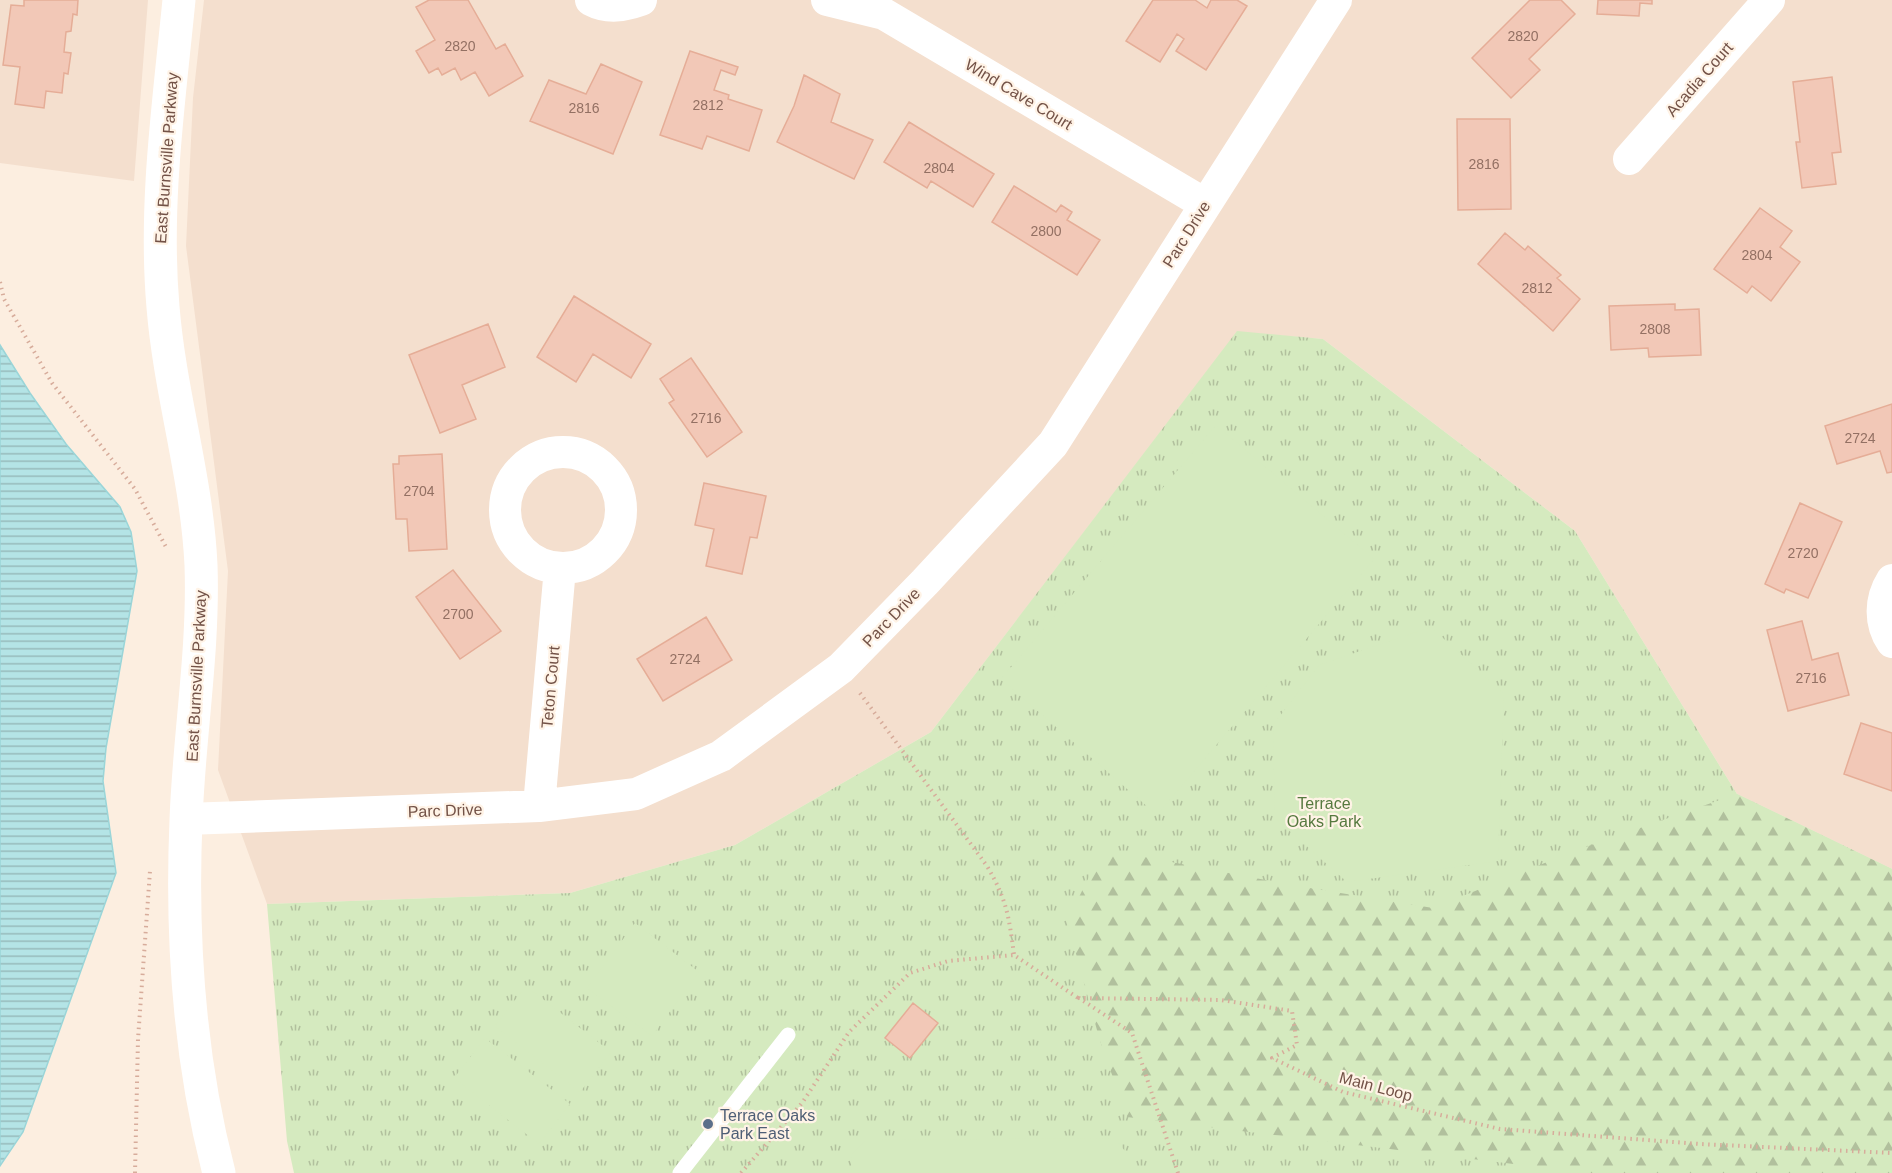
<svg xmlns="http://www.w3.org/2000/svg" width="1892" height="1173" font-family="Helvetica,sans-serif">
<defs>
<pattern id="grass-tufts" width="24" height="20" patternUnits="userSpaceOnUse" patternTransform="scale(1.5)"><rect width="24" height="20" fill="#d5eabf"/><path d="M3 7l-1-3M5 7V3M7 7l1-3M15 17l-1-3M17 17v-4M19 17l1-3" fill="none" stroke="#b1c09d"/></pattern>
<pattern id="forest-firs" width="22" height="20" patternUnits="userSpaceOnUse" patternTransform="scale(1.5)"><rect width="22" height="20" fill="#d5eabf"/><path d="M5 1l3.5 6h-7zM16 11l3.5 6h-7z" fill="#b1c09d"/></pattern>
<pattern id="water-rules" width="6" height="5" patternUnits="userSpaceOnUse" patternTransform="scale(1.5)"><rect width="6" height="5" fill="#b4e4e6"/><path d="M0 2.5h6" fill="none" stroke="#97bbbc"/></pattern>
</defs>
<rect width="100%" height="100%" fill="#fceee0"/>
<!-- residential -->
<path fill="#f4dfce" d="M0,0H148L134,181L0,163Z
M204,0H1892V869L1737,794L1575,531L1323,339L1237,332L931,732L735,845L570,893L267,904L218,770L228,571L186,246L193,98Z"/>
<!-- grass -->
<path fill="url(#grass-tufts)" d="M1237,331L1323,339L1575,531L1737,794L1892,869V1173H294L287,1141L267,904L570,893L735,845L931,732Z"/>
<!-- forest -->
<path fill="url(#forest-firs)" d="M1737,794L1892,869V1173H1587L1127,1117L1100,1041L1067,921L1103,849L1291,885L1433,908L1577,850Z"/>
<!-- pitch -->
<path fill="#d5eabf" d="M1216,425L1374,559L1157,815L1001,679Z
M1431,627L1504,694L1498,861L1347,882L1275,818L1273,725L1319,665Z
M635,923L699,972L652,1036L587,988Z
M526,986L611,1052L580,1092L495,1026Z
M485,1038L570,1104L539,1144L454,1078Z
M1115,1138L1131,1159L1130,1173H851L852,1154L866,1140Z"/>
<!-- water -->
<path fill="url(#water-rules)" stroke="#9ad5d8" stroke-width="1.5" d="M0,345L30,393L66,444L120,507L131,532L137,571L106,748L103,781L116,873L23,1132L0,1166Z"/>
<!-- building -->
<path fill="#f2c8b7" stroke="#e5ad97" stroke-width="1.5" d="M24,0H78L77,15L73,14L71,31L66,32L64,52L71,53L68,74L64,73L62,93L46,91L44,108L15,104L20,67L3,65L11,5L24,6Z
M429,0H468L496,49L505,44L523,76L489,96L475,72L461,80L455,68L442,75L438,68L429,73L416,51L435,40L416,7Z
M1153,0H1195L1207,8L1211,0H1237L1247,6L1206,70L1176,51L1184,39L1177,34L1160,62L1126,41Z
M1530,0H1561L1575,14L1529,59L1540,70L1511,98L1472,58Z
M1598,0H1652V4L1640,3L1639,16L1597,14Z
M690,51L738,67L735,75L721,70L714,90L729,95L728,99L762,110L749,151L707,136L702,149L660,135Z
M601,64L642,82L613,154L530,121L549,80L586,94Z
M804,75L840,94L831,122L873,140L854,179L777,142L794,106Z
M1832,77L1841,152L1832,153L1836,184L1802,188L1796,142H1800L1793,82Z
M1457,119H1510L1511,209L1458,210Z
M909,122L994,174L973,207L931,181L927,188L884,162Z
M1014,186L1056,212L1061,205L1072,212L1067,220L1100,240L1077,275L992,222Z
M1760,208L1792,231L1780,247L1800,262L1771,301L1752,286L1747,293L1714,269Z
M1505,233L1525,250L1528,246L1561,275L1557,278L1580,299L1553,331L1478,264Z
M574,296L651,344L631,378L593,354L576,382L537,357Z
M1675,304V310L1699,309L1701,355L1649,357L1648,348L1611,350L1609,306Z
M488,324L505,367L462,385L476,419L440,433L409,355Z
M691,358L742,432L707,457L669,403L674,400L660,379Z
M1892,404V472L1887,473L1880,451L1837,464L1825,426Z
M442,454L447,549L409,551L407,519H396L393,464H399V456Z
M704,483L766,496L757,538L750,537L742,574L706,566L714,529L695,525Z
M1800,503L1842,522L1808,598L1786,589L1784,593L1765,584Z
M453,570L501,631L460,659L416,597Z
M706,617L732,660L663,701L637,659Z
M1802,621L1812,660L1838,653L1849,695L1788,711L1767,630Z
M1861,723L1892,733V791L1844,774Z
M913,1003L938,1023L910,1058L885,1038Z"/>
<g fill="none" stroke-linecap="round" stroke-linejoin="round">
<!-- path -->
<path stroke="#d7ac9b" stroke-width="4" stroke-dasharray="1.5 4.5" stroke-linecap="butt" d="M0,282L4,299L52,383L135,489L166,547
M860,693L987,866C1007,900 1009,917 1014,955
M135,1173L138,1039L150,871
M741,1173L802,1103L849,1032L910,973L948,961L1014,955L1078,998
M1178,1173L1132,1033L1079,998L1221,1000L1292,1011L1297,1045L1272,1058L1343,1092L1500,1129L1700,1144L1892,1153"/>
<!-- lane -->
<path stroke="#fff" stroke-width="15" d="M680,1173L788,1035"/>
<!-- street -->
<path stroke="#fff" stroke-width="32" d="M591,0C608,9 624,6 641,0
M827,0L884,14L1205,204
M1629,159L1769,0
M505 510a58 58 0 1 1 116 0a58 58 0 1 1-116 0Z
M1892,580C1880,599 1879,623 1892,642
M539,806L560,568
M186,819L539,806L636,794L721,756L841,668L925,582L1053,444L1336,0"/>
<!-- secondary -->
<path stroke="#fff" stroke-width="33" d="M179,0C169,102 154,205 163,307C170,394 197,478 201,565C204,651 189,735 186,820C181,938 189,1058 219,1173"/>
</g>
<!-- markers -->
<circle fill="#5c6f8a" stroke="#fff3e6" stroke-width="2" cx="708" cy="1124" r="6"/>
<g text-anchor="middle" stroke-width="4.5" stroke-linejoin="round" paint-order="stroke">
<!-- number labels -->
<g font-size="14" fill="#937063">
<text x="1523" y="41">2820</text>
<text x="460" y="51">2820</text>
<text x="708" y="110">2812</text>
<text x="584" y="113">2816</text>
<text x="1484" y="169">2816</text>
<text x="939" y="173">2804</text>
<text x="1046" y="236">2800</text>
<text x="1757" y="260">2804</text>
<text x="1537" y="293">2812</text>
<text x="1655" y="334">2808</text>
<text x="706" y="423">2716</text>
<text x="1860" y="443">2724</text>
<text x="419" y="496">2704</text>
<text x="1803" y="558">2720</text>
<text x="458" y="619">2700</text>
<text x="685" y="664">2724</text>
<text x="1811" y="683">2716</text>
</g>
<!-- street labels -->
<g font-size="16" fill="#735247" stroke="#fff3e6">
<text transform="translate(1699 79) rotate(-49)" y="6">Acadia Court</text>
<text transform="translate(1019 94) rotate(31)" y="6">Wind Cave Court</text>
<text transform="translate(166 158) rotate(-86)" y="6">East Burnsville Parkway</text>
<text transform="translate(1186 234) rotate(-58)" y="6">Parc Drive</text>
<text transform="translate(891 617) rotate(-46)" y="6">Parc Drive</text>
<text transform="translate(196 676) rotate(-87)" y="6">East Burnsville Parkway</text>
<text transform="translate(550 687) rotate(-85)" y="6">Teton Court</text>
<text transform="translate(445 810) rotate(-2)" y="6">Parc Drive</text>
<text transform="translate(1376 1086) rotate(15)" y="6">Main Loop</text>
</g>
<!-- park labels -->
<g font-size="16" fill="#56793f" stroke="#fff3e6">
<text x="1324" y="809">Terrace<tspan x="1324" dy="18">Oaks Park</tspan></text>
</g>
<!-- service labels -->
<g font-size="16" fill="#4e5e75" stroke="#fff3e6" text-anchor="start">
<text x="720" y="1121">Terrace Oaks<tspan x="720" dy="18">Park East</tspan></text>
</g>
</g>
</svg>
